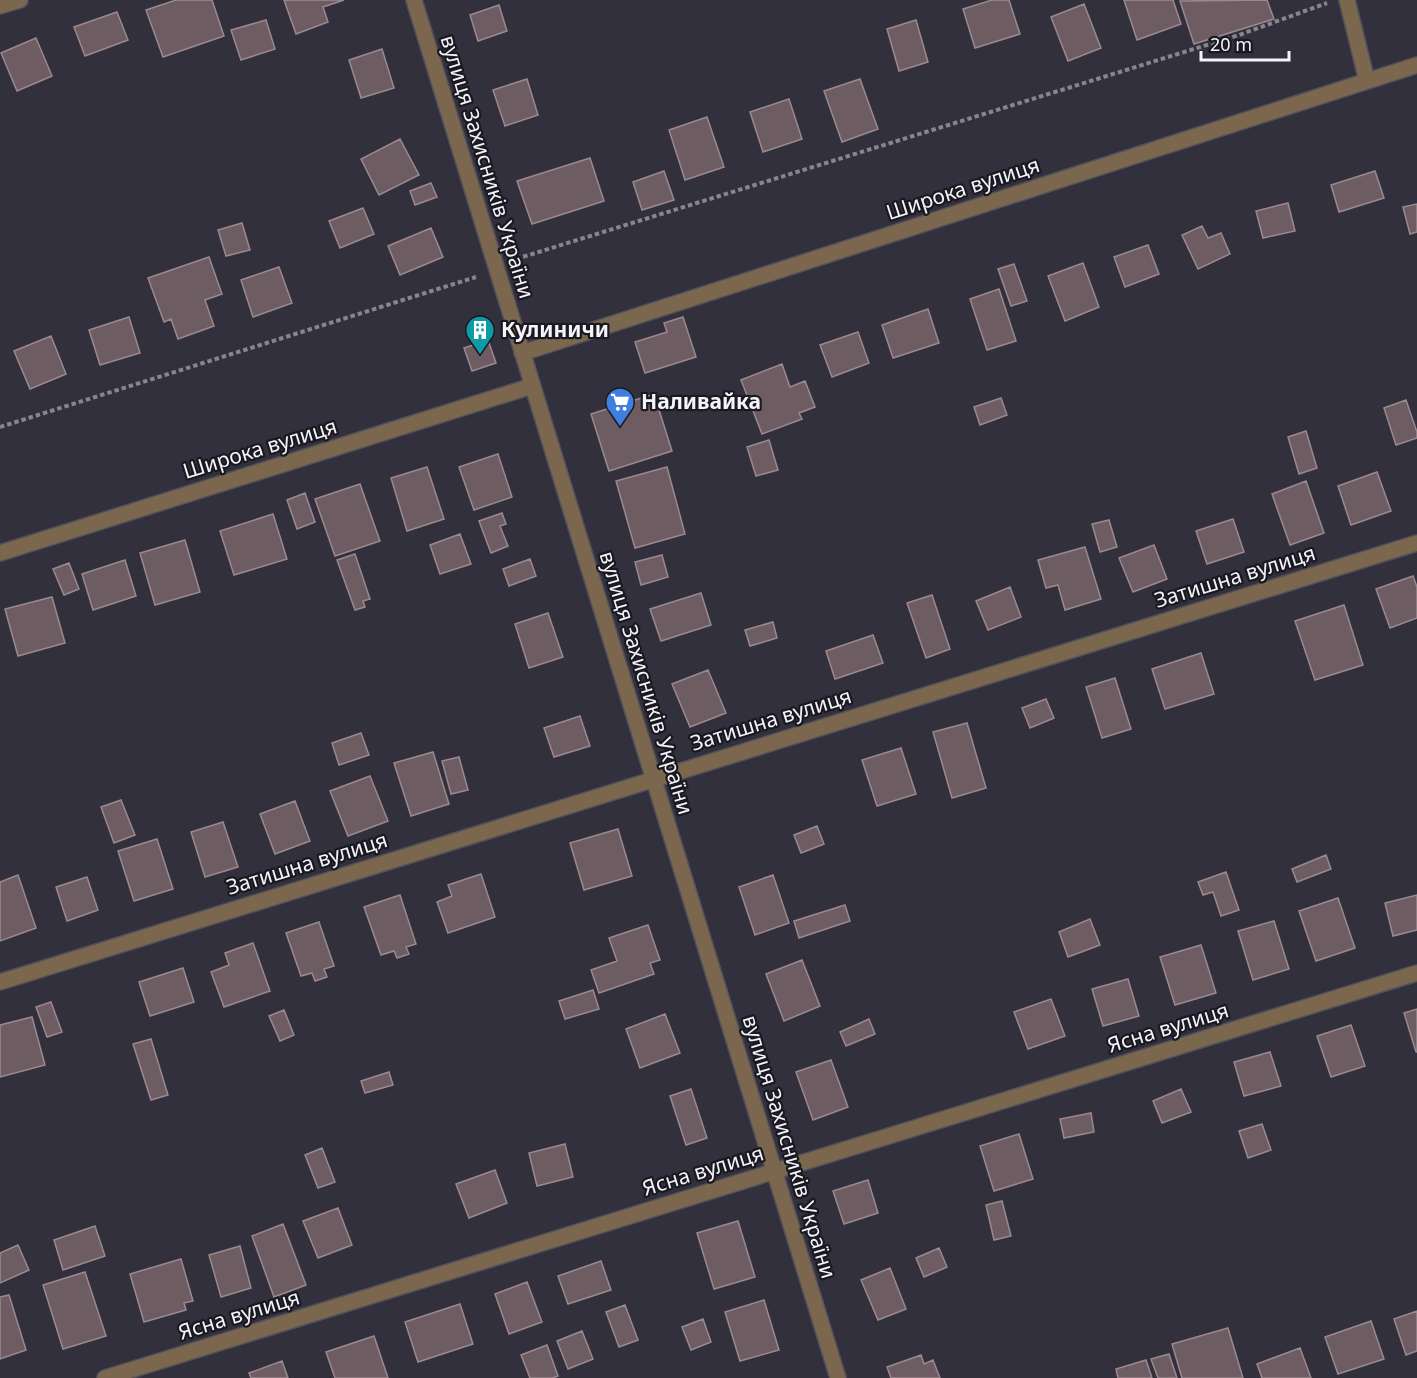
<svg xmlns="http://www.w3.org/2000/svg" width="1417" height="1378" font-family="'Noto Sans',sans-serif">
<rect width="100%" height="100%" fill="#33303d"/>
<!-- building -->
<path fill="#6d5d63" stroke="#9b898f" stroke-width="1.5" d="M176,0H212L224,36L163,57L146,10Z
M284,0H344L323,7L328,22L296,34Z
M992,0H1009L1020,34L975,48L963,9Z
M1124,0H1173L1181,24L1137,40Z
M1267,0L1274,19L1194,44L1180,1Z
M1084,4L1101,48L1068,61L1051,17Z
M499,5L507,31L478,41L470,15Z
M117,12L128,40L85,56L74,27Z
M266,20L275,49L241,60L231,30Z
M916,20L928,62L899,71L887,29Z
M36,38L52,76L17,91L1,53Z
M382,49L394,88L361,98L349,60Z
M527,79L538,115L505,126L493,90Z
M860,79L878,129L842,142L824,91Z
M789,99L802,139L763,152L750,112Z
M707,117L724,167L685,180L669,130Z
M400,139L419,175L379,195L361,159Z
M590,158L604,201L532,224L517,181Z
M664,171L674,200L642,210L633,182Z
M1375,171L1384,198L1339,212L1331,185Z
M431,183L437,197L415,205L410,191Z
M1288,203L1295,231L1263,238L1256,211Z
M1417,204V232L1410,234L1403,207Z
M363,208L374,234L340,248L329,221Z
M242,223L250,250L226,256L218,230Z
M1202,226L1208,238L1221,233L1230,254L1198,269L1182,235Z
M431,228L443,257L400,275L388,246Z
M1148,245L1159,274L1125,287L1114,257Z
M209,257L222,294L205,300L214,326L178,339L171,319L164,322L148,278Z
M1083,263L1099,307L1065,321L1048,276Z
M1014,264L1027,301L1011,306L998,269Z
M279,267L292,303L253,317L241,280Z
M999,289L1016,341L987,350L970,299Z
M928,309L939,343L893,358L882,325Z
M129,317L140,353L100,365L89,330Z
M683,317L696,357L645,373L635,342L667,332L664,323Z
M858,332L869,363L832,377L820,345Z
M51,336L66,374L30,389L14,351Z
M488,340L496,363L472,371L464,348Z
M782,364L790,387L805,381L815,407L799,413L802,419L762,434L741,380Z
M654,394L672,451L609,471L591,414Z
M1001,398L1007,415L980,425L974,407Z
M1406,400L1417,432V438L1396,445L1384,408Z
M1306,431L1317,468L1299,474L1288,437Z
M769,440L778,470L756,476L747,447Z
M498,454L512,497L474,510L459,467Z
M427,467L444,519L407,531L391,478Z
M667,467L685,534L635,548L616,481Z
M1377,472L1391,511L1351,525L1338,486Z
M1306,481L1324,533L1290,545L1272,494Z
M360,484L380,541L335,556L315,499Z
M305,493L315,522L297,529L287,500Z
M502,513L506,524L500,526L508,546L491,553L479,521Z
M273,514L287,559L234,575L220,531Z
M1233,519L1244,552L1207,564L1196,531Z
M1109,520L1117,547L1100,552L1092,524Z
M460,534L471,564L440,574L430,545Z
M185,540L200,592L155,605L140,553Z
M1154,545L1167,579L1133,592L1119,558Z
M1085,547L1101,599L1065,610L1058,585L1046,588L1038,560Z
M355,554L370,599L363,601L365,607L355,610L337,560Z
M662,555L668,577L641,585L635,562Z
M530,559L536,576L509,586L503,569Z
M125,560L136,596L93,610L82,574Z
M69,563L79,589L64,595L53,569Z
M1413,576L1417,587V618L1390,628L1376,589Z
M1010,587L1021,617L988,630L976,601Z
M701,593L711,625L661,641L650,609Z
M932,595L950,649L926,658L907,603Z
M52,597L65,643L18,656L5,609Z
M1344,605L1363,665L1315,680L1295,621Z
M548,613L563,657L529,668L515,624Z
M773,622L777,638L750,646L745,630Z
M873,635L883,663L835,679L826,651Z
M1201,653L1214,694L1165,709L1152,669Z
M708,670L726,713L690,727L672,684Z
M1115,678L1131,729L1102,738L1086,687Z
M1046,699L1054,718L1030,728L1022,708Z
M580,716L590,746L554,757L544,728Z
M967,723L986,788L952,798L933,732Z
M361,733L369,755L339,765L332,743Z
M901,748L916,794L877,806L862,760Z
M433,752L449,804L411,816L394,763Z
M459,757L468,790L451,794L442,761Z
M370,776L388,821L348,836L330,791Z
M121,800L135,835L114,843L101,807Z
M295,801L310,841L275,854L260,814Z
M223,822L238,867L205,877L191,832Z
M817,826L824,844L801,853L794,835Z
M618,829L632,876L584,890L570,843Z
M157,839L173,889L134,901L118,851Z
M1326,855L1331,869L1297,882L1292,869Z
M1226,872L1239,910L1221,916L1213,892L1203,895L1198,882Z
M481,874L495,917L448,933L437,902L452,896L448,885Z
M18,875L36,928L0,941V882Z
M773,875L789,923L755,935L739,887Z
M87,877L98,910L67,921L56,887Z
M400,895L416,944L406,947L409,954L397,958L394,951L381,955L364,907Z
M1417,895V930L1393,936L1385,903Z
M1338,898L1355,948L1316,961L1299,911Z
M845,905L850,921L799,938L794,921Z
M1090,919L1100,945L1068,957L1059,932Z
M1274,921L1289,969L1253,980L1238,931Z
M319,922L334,966L324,969L327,977L315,981L312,973L301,976L286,933Z
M648,925L660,960L650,963L654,974L599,993L591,970L617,961L609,938Z
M253,943L270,991L224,1007L211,972L229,965L225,953Z
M1201,945L1216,993L1175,1005L1160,957Z
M802,960L820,1006L784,1021L766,974Z
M183,968L194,1002L150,1016L139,982Z
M1128,979L1139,1016L1103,1026L1092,989Z
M593,990L599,1009L565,1019L559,1001Z
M1051,999L1065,1036L1028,1049L1014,1012Z
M51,1002L62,1032L47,1037L36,1007Z
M1417,1009V1052H1416L1404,1013Z
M284,1010L294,1035L280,1041L269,1016Z
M665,1014L680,1053L640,1068L626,1029Z
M32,1017L45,1065L0,1077V1025Z
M869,1019L875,1034L846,1046L840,1032Z
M1351,1025L1365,1066L1331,1077L1317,1036Z
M151,1039L168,1095L151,1100L133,1044Z
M1270,1052L1281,1086L1244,1096L1234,1062Z
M831,1060L848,1107L813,1120L796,1072Z
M389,1072L393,1085L365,1093L361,1081Z
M691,1089L707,1138L686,1145L670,1096Z
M1181,1089L1191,1112L1162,1123L1153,1101Z
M1091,1113L1094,1132L1064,1138L1060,1119Z
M1262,1124L1271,1150L1248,1158L1239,1131Z
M1019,1134L1033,1179L994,1191L980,1146Z
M565,1144L573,1177L537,1186L529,1153Z
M322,1148L335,1182L318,1188L305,1155Z
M495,1170L507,1203L469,1218L456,1184Z
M868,1180L878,1213L844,1224L833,1191Z
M1002,1201L1011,1236L994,1240L986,1205Z
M338,1208L352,1245L318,1258L303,1221Z
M738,1221L755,1277L714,1289L697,1233Z
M283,1224L306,1285L274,1297L252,1236Z
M95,1226L105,1256L63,1270L54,1240Z
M18,1245L29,1270L0,1283V1253Z
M240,1246L251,1288L221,1297L209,1255Z
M939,1248L947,1267L924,1277L916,1258Z
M181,1259L193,1301L184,1303L186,1310L144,1322L130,1274Z
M601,1261L611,1290L568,1304L558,1276Z
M890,1268L906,1309L878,1320L861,1280Z
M85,1272L106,1336L63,1349L43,1285Z
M527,1282L542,1322L509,1334L495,1294Z
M9,1295L26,1350L0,1359V1297Z
M764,1300L779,1350L740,1361L725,1312Z
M460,1304L473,1344L418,1362L405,1322Z
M625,1305L638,1340L619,1347L606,1312Z
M1417,1311V1351L1406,1355L1394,1319Z
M703,1319L711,1342L691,1350L682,1327Z
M1371,1321L1384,1359L1338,1374L1325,1337Z
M1228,1328L1243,1378H1182L1172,1344Z
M582,1331L593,1359L568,1369L557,1341Z
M374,1336L388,1378H335L326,1352Z
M547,1345L558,1376L552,1378H530L521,1355Z
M1300,1348L1311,1378H1262L1257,1364Z
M1169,1354L1177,1378H1158L1151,1359Z
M921,1355L924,1364L933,1360L940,1378H891L887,1367Z
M1146,1360L1152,1378H1118L1116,1369Z
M282,1361L288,1378H251L249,1373Z"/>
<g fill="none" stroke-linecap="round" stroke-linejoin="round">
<!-- minor casing -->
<g stroke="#524f5b" stroke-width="18">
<path id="minor" d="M1347,0L1367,81
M0,6L20,0
M522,353L1417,65
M0,553L532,386
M0,982L1417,543
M105,1378L1417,973"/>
</g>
<!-- tertiary casing -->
<g stroke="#524f5b" stroke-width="18">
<path id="tertiary" d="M414,0L838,1378"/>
</g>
<!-- path -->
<path stroke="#888591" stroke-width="4" stroke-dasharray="4.5 3" stroke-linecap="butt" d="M516,259L1239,35L1327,3
M0,427L476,277"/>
<!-- minor -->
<use href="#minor" stroke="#7a674e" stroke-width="15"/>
<!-- tertiary -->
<use href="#tertiary" stroke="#7a674e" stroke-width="15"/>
</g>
<!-- icons -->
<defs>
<g id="building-pin" transform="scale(1.5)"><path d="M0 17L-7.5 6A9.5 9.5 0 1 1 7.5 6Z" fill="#0f9aa8" stroke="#1a191f"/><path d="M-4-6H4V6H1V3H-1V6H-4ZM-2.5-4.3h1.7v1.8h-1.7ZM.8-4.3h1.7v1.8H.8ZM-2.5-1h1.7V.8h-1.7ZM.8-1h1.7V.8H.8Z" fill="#fff"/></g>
<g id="supermarket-pin" transform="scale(1.5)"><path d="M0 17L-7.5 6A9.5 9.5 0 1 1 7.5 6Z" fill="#3f7fe0" stroke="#1a191f"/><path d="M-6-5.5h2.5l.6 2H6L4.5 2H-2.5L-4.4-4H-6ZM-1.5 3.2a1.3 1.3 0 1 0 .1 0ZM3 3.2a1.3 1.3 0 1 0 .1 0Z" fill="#fff"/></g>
</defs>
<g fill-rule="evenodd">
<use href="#building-pin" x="480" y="330"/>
<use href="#supermarket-pin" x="620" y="402"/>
</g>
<g text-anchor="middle" stroke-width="4.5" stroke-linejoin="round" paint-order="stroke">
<!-- street labels -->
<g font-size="21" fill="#f4f2fb" stroke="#1a191f">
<text transform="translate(487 167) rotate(73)" y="7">вулиця Захисників України</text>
<text transform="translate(963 189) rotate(-18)" y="7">Широка вулиця</text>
<text transform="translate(260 449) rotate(-17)" y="7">Широка вулиця</text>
<text transform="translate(1235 577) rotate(-17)" y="7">Затишна вулиця</text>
<text transform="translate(646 683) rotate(73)" y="7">вулиця Захисників України</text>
<text transform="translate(771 720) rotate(-17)" y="7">Затишна вулиця</text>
<text transform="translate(307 864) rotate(-17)" y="7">Затишна вулиця</text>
<text transform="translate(1168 1028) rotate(-17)" y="7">Ясна вулиця</text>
<text transform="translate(789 1147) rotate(73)" y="7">вулиця Захисників України</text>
<text transform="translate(703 1171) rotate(-17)" y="7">Ясна вулиця</text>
<text transform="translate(239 1315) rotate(-17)" y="7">Ясна вулиця</text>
</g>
<!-- poi labels -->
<g font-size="21" font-weight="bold" fill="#f4f2fb" stroke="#1a191f" text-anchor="start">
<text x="501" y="337">Кулиничи</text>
<text x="641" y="409">Наливайка</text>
</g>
</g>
<!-- scale -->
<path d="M1201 51v9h88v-9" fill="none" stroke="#f4f2fb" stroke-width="3"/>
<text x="1210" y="51" font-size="18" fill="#f4f2fb" stroke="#1a191f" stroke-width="4.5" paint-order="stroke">20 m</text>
</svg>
